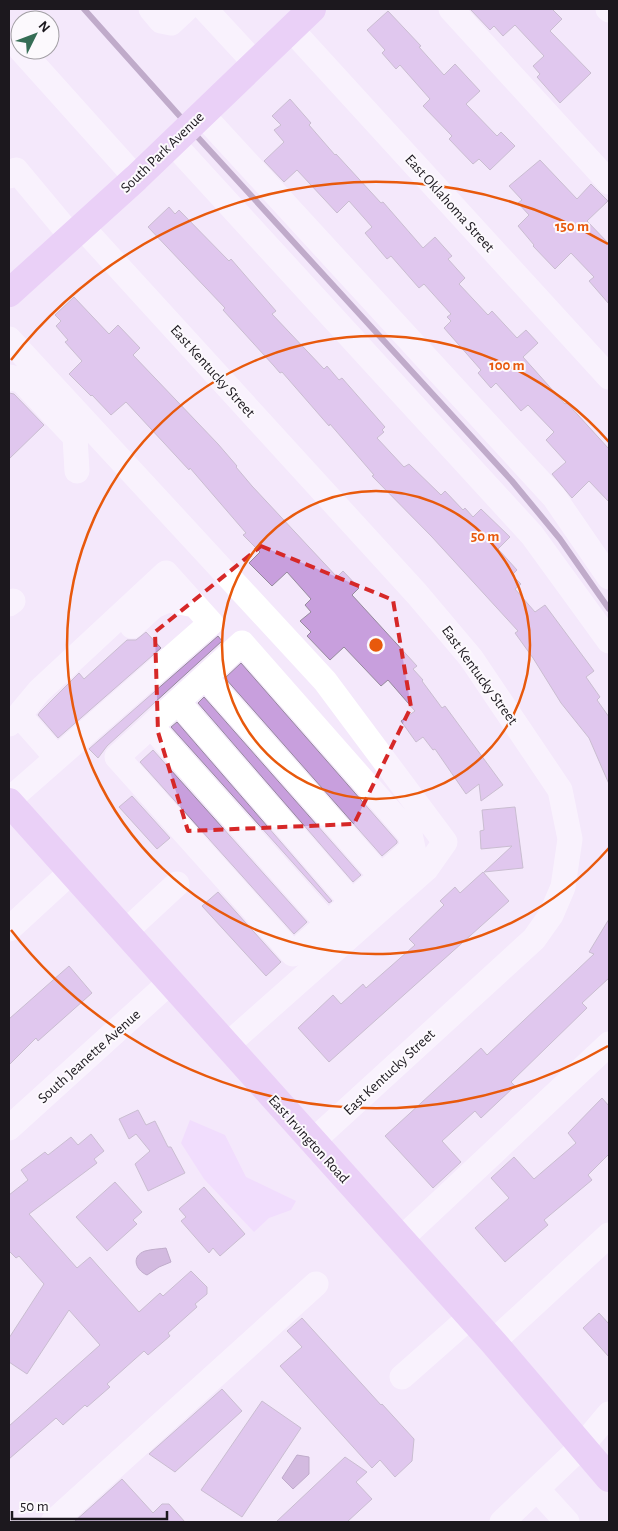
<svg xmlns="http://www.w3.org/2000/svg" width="618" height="1531" font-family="'Alegreya Sans',sans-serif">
<rect width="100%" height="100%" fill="#f4e8fb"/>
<!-- green -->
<path fill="#eed0fe" d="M190,1120L225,1135L246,1177L296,1201L291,1210L269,1218L254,1232L204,1179L181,1143Z"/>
<!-- water -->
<path fill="#ab83bf" stroke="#80638f" d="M166,1248L171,1262L159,1267L147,1275C135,1270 131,1256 145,1251C152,1249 160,1249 166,1248Z
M297,1455L309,1457V1474L293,1489L282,1478Z"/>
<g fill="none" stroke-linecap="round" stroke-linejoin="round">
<!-- stream -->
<path stroke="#80638f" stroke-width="6" d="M84,9L185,122
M193,132L512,481L560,539L609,609"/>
</g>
<!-- building -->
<path fill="#c89fdd" stroke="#958a9c" d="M470,9H552L562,19L550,31L591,73L560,103L537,77L540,74L533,66L544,56L515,25L503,36L494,26L490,30Z
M388,11L421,46L419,47L444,75L455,64L480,91L466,104L497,136L501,132L515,146L490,170L479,159L473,164L449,139L452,136L423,106L430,99L400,65L396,69L382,53L385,50L367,30Z
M290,99L311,123L309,125L335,155L336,154L381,203L383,202L423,248L435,237L452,256L448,259L465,278L459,284L488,315L492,311L517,338L526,330L538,343L523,357L565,404L567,403L609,449V502L589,481L572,498L552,474L566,462L546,440L554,432L528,405L521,411L496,383L491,388L478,373L481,370L444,328L451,321L447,317L451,314L424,284L419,288L391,256L387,259L365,233L372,227L349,201L337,213L297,170L284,182L264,161L284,142L274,130L281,125L272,116Z
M540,160L577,199L591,184L608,201L587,221L609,244V304L589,281L594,277L571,253L555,269L533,246L534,245L518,226L529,215L518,203L522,200L509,186Z
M169,207L175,214L179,210L229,261L231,259L276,311L272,314L324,369L327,366L339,380L342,378L385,427L382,430L384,432L377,438L404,467L409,464L441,495L445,491L463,510L465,508L473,517L481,509L510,537L498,549L517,570L512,575L521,584L515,589L535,612L545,605L594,671L586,677L600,697L597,700L609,717V784L589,738L561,703L533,658L515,633L518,631L432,537L372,476L374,475L330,424L329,426L282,372L280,373L274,366L223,310L225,308L148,227Z
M74,297L109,334L118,325L140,348L133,355L218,444L237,466L236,467L252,486L337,577L343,571L359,588L352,595L417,666L413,669L423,680L422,681L442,708L445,706L503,785L481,801L479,784L466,794L435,749L433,750L423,737L416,742L401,721L415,711L388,680L381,686L344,647L330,660L307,636L311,632L300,621L311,612L305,605L311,599L287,572L272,586L249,563L260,552L243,535L246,533L190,468L189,470L126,402L111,415L92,395L91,396L69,374L82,361L65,342L68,340L56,326L61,321L55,315Z
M9,393L14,394L44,425L9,459Z
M146,632L161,648L58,738L38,715L40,712L79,673L84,679L127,640H136Z
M218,636L222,641L107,746L98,758L89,749Z
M241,663L397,841V843L382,856L225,678Z
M204,697L361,875L353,882L198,703Z
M177,722L332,901L329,903L171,727Z
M153,750L307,922L294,934L140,762Z
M132,796L170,838L157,849L119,807Z
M515,807L523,868L484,872L512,846L481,849L480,831L484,830L482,810Z
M483,872L509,901L329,1062L298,1028L333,995L341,1004L363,984L366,988L415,945L409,939L444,905L440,901L455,887L460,893Z
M218,892L281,962L266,976L202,906Z
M609,919V978L582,1003L587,1008L511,1082L515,1086L481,1118L475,1111L442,1141L461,1162L433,1188L385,1136L481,1048L487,1055L594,954L589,952Z
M69,966L92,993L38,1041L36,1038L9,1065V1019Z
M602,1098L609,1106V1154L588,1175L592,1180L544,1220L548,1225L505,1262L475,1228L509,1198L491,1178L514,1157L534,1179L576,1143L568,1133Z
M138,1110L146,1125L155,1121L168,1147H171L185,1173L148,1191L135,1164L150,1151L136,1134L129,1139L119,1119Z
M91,1134L104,1151L94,1159L97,1163L29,1214L77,1268L90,1257L139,1312L160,1293L163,1296L191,1271L207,1287V1294L195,1304L197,1307L168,1333L170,1336L148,1355L144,1351L107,1384L110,1387L87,1407L85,1405L63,1425L56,1418L9,1459V1426L100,1345L69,1310L27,1374L9,1362V1338L44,1284L19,1256L16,1258L9,1251V1195L28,1180L21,1170L45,1152L48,1155L71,1137L78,1145Z
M115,1182L142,1212L133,1220L137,1224L107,1251L76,1217Z
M204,1187L245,1234L220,1256L213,1248L209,1253L181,1221L186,1217L179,1209Z
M599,1313L609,1324V1357L583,1328Z
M302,1318L381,1405L382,1404L414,1439L412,1461L395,1477L380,1460L372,1468L280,1366L302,1347L287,1331Z
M222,1389L242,1411L175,1472L149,1454Z
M262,1401L301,1428L242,1517L201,1490Z
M345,1457L367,1472L356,1482L372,1499L347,1522H276Z
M122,1479L153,1513L162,1504H169L185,1522H74Z"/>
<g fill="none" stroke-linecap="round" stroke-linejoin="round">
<!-- minor -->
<path stroke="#fff" stroke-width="25" d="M151,9L161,21L171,23L186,9
M205,9L255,63
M451,9L609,182
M608,9L609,10
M291,29L609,377
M21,50L136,178
M202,114L554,497L609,577
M172,142L532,535L609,641
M9,176L16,170L71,236
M82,227L417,594L471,658L560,790L570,839L563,887L551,915L534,939L312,1142
M9,339L325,681L445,842L426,869L226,1046
M9,379L10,377L22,381L75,437L77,471
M9,604L13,601
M132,626L154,606L168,600L195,605
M242,643L410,834L413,848L293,954L117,757Z
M205,677L381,876
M178,702L352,902
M19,715L57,758
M9,724L19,715L39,691L166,573L211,623L9,800
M151,726L328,924
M9,929L71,872
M125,932L177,884
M9,1128L169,983
M400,1240L609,1044
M493,1342L609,1235
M402,1377L470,1317
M537,1489L567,1522
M53,1522L316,1284
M502,1522L582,1446L609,1414"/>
<!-- major -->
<path stroke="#ddb3f1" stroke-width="28" d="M9,293L136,178L312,9
M9,802L493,1342L609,1478"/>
</g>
<!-- marked area -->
<path d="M0 0H618V1531H0ZM261,546L393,600L411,707L354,824L188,831L158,732L155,632Z" fill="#f4e8fb" fill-opacity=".55" fill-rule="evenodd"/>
<path fill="none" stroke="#d62828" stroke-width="4" stroke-dasharray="10 6" stroke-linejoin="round" d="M261,546L393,600L411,707L354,824L188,831L158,732L155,632Z"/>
<!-- distance rings -->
<g fill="none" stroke="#e8590c" stroke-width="2.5">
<circle cx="376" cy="645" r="154"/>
<path d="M609 848A309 309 0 1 1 609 442"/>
<path d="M608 1046A463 463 0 0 1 11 930M11 360A463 463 0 0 1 608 244"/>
</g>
<g text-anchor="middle" stroke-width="4" stroke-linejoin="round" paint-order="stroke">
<!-- street labels -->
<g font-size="15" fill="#1c181e" stroke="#fcf9fd">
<text transform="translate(162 152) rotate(-44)" y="5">South Park Avenue</text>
<text transform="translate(450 203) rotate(48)" y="5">East Oklahoma Street</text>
<text transform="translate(213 371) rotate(48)" y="5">East Kentucky Street</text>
<text transform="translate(480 675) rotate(54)" y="5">East Kentucky Street</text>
<text transform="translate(89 1056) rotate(-42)" y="5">South Jeanette Avenue</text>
<text transform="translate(389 1072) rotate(-43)" y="5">East Kentucky Street</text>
<text transform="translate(309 1139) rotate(48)" y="5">East Irvington Road</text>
</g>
</g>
<circle cx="376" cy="645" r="8" fill="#e8590c" stroke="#fcf9fd" stroke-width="2.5"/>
<g font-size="15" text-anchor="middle" font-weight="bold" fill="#e8590c" stroke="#fcf9fd" stroke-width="4" stroke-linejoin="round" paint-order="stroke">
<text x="572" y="231">150 m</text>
<text x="507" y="370">100 m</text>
<text x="485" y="541">50 m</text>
</g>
<!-- border -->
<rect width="618" height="1531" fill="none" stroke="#1c181e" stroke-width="20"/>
<!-- north arrow -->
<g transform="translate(35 35) rotate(48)"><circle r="24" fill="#fcf9fd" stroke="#a29fa4"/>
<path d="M0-4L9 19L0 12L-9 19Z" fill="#356d55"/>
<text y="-8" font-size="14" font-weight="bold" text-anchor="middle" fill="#1c181e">N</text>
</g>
<!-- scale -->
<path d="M12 1511v8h155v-8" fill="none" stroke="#1c181e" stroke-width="2.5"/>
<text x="20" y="1511" font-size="15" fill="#1c181e" stroke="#fcf9fd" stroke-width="4" paint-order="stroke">50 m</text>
</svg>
